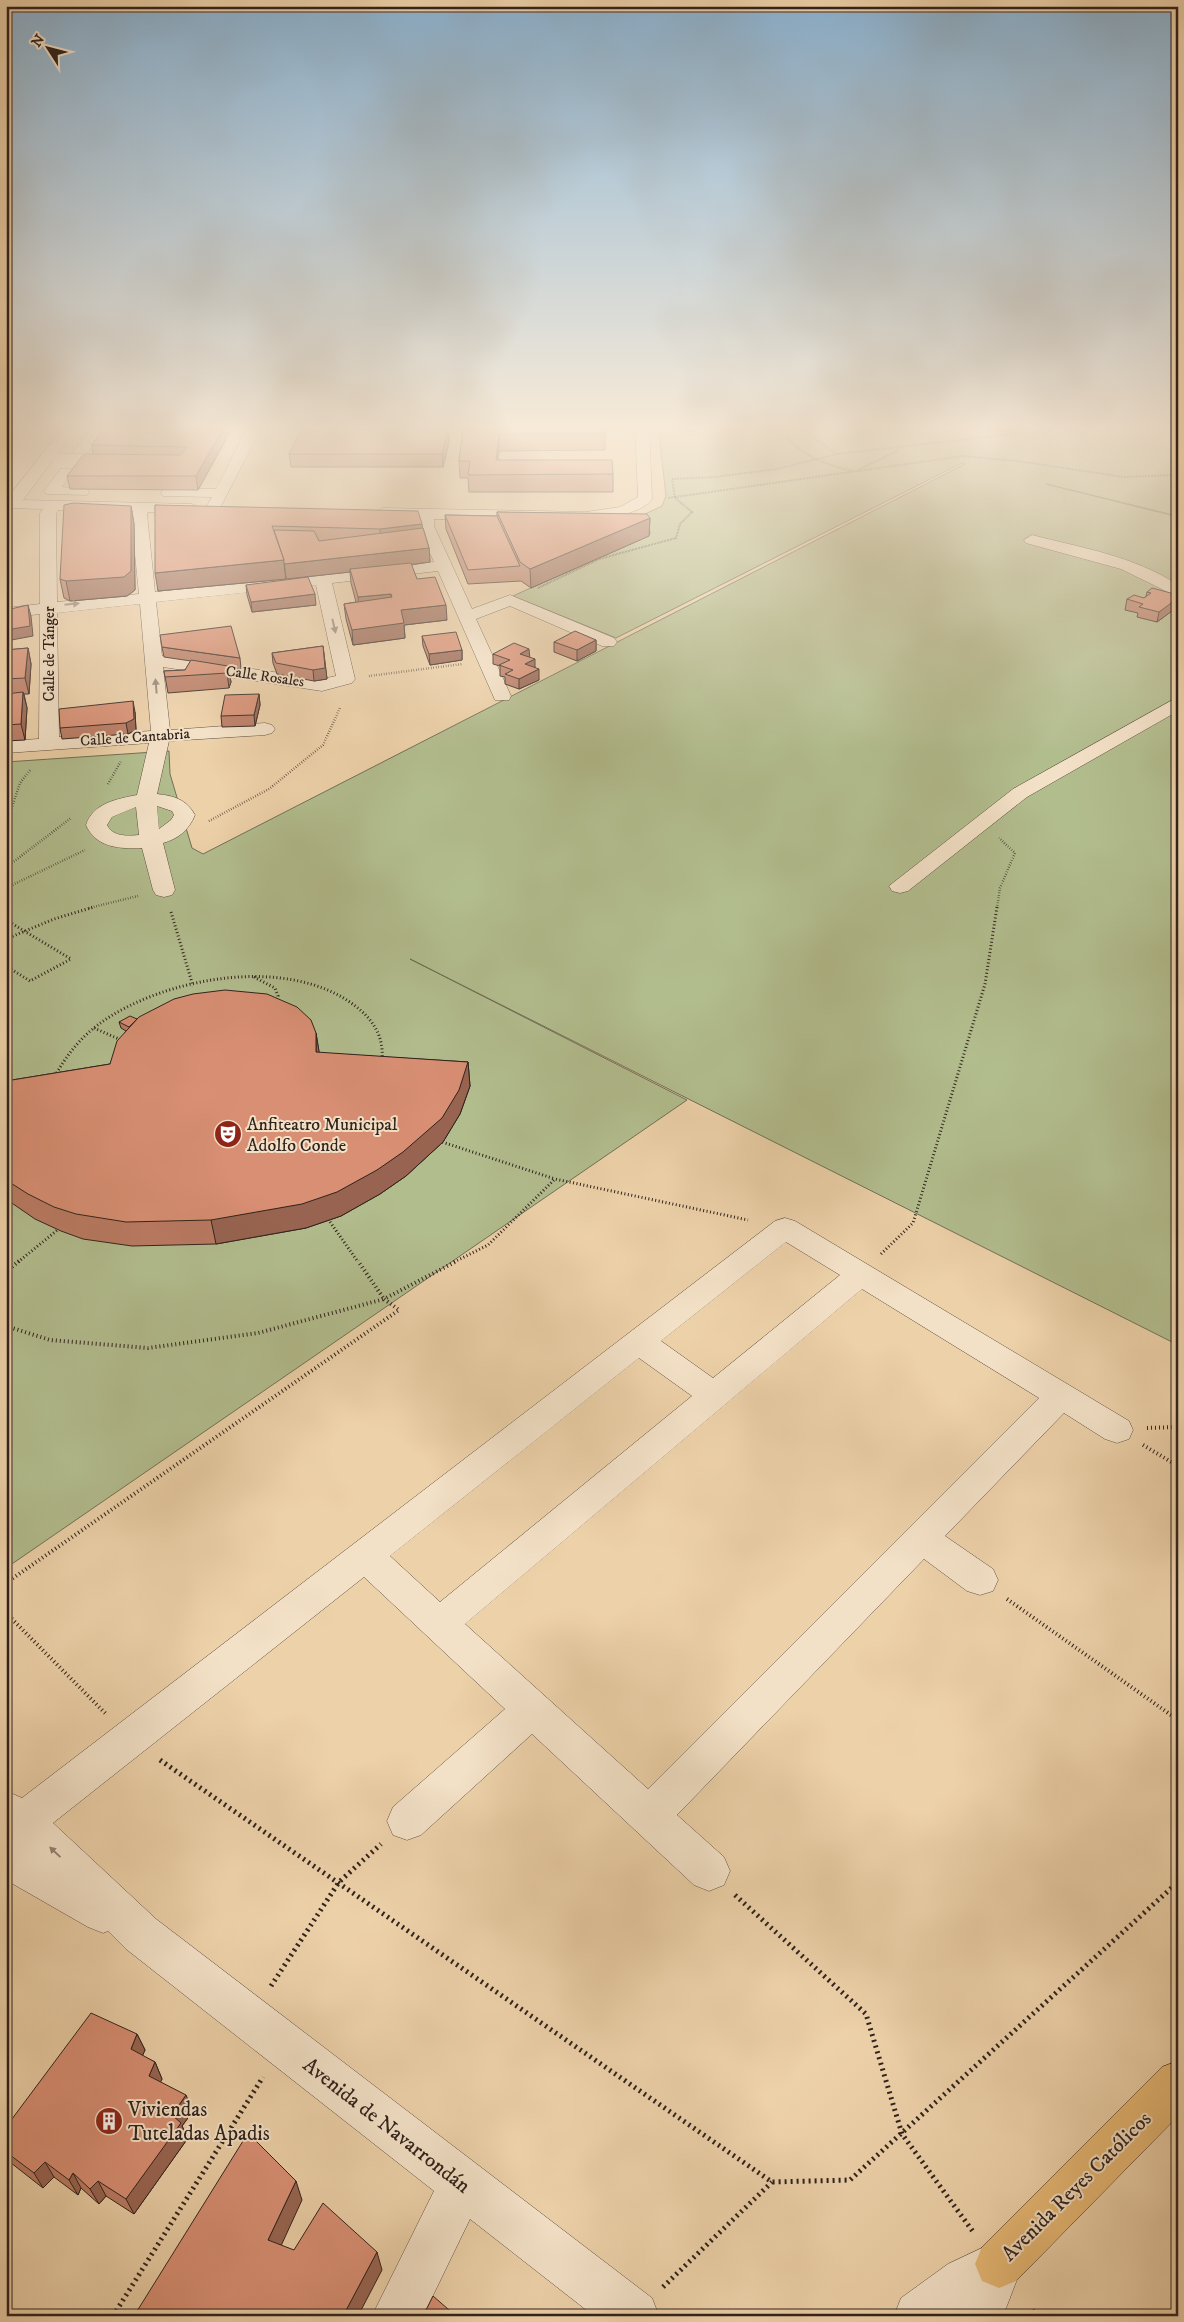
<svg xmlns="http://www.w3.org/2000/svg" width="1184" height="2322" font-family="'IM FELL DW Pica',serif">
<rect width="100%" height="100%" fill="#edd1a9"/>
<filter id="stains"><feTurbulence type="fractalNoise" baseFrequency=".004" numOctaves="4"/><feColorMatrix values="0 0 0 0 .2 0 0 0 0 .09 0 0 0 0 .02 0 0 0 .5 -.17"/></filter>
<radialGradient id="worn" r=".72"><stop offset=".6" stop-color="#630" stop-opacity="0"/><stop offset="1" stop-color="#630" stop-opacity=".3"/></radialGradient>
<!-- green -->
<path fill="#b2bd8e" stroke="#717056" d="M658,425H1178V516L1046,484L1178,517V1345L410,959L687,1100L6,1568V762L169,751L170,774L192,848L203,854L965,464L962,463L616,638L513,596L651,533L641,516L662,506L666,496Z"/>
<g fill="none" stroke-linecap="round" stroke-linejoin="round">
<!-- minor casing -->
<g stroke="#5f4e40" stroke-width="1">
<path id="minor" d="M65,425H79L23,500L192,504L199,508L192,512H148L147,514L155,592L434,562L418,526V518L378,516L375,513L383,508L586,512L620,507L638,497L635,425H649L652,499C629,533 476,519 434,519V526L472,609L510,595L614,638L617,642L614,646H602L510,606L476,619L511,696L509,700H495L438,571L332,583L355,679L352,683L322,691L163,667L170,730L265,723L272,725L275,729L272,733L265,735L169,741L157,794C174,796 186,799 195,815C189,830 178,839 163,843L175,890L172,895L164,897L156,895L153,890L142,848C120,849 96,848 86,825C93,803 117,799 137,795L149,743L6,753V741L39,739L40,614L6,618V608L40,604V513L43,509L6,508V500ZM58,510L133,511L131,514L139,594L57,602L56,513ZM316,585L336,676L322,679L162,656L156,602ZM140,604L151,731L59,737L57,613ZM157,806L172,811L174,815L171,820L159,829ZM136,807L139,835C127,836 113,837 107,825L112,817Z
M94,425H108L62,487L87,489L89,492L87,495L46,494L44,491L46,488Z
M249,425H263L218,512L213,514L205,509L212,497L163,496L161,493L163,490L168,489H216Z
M1032,535C1082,548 1134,556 1178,585V597L1121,569L1026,543L1024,540Z
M1178,697V711L1027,797L908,891L900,893L892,891L889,886L1013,789Z
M785,1218L795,1221L1129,1421L1133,1430L1129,1439L1117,1443L1105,1439L1064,1413L945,1536L993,1569L998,1580L993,1591L980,1595L967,1591L924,1559L677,1815L724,1857L730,1871L724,1885L709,1891L694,1885L532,1734L421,1835L407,1840L393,1835L387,1821L393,1807L505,1709L364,1577L53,1823L156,1919L652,2298L659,2316H594L470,2219L423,2316H372L434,2191L126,1949L108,1931L103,1933L88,1927L6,1880V1837L13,1840L6,1834V1791L22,1798L775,1221ZM786,1242L840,1275L713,1378L661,1341ZM862,1289L1039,1398L648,1789L465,1624ZM639,1358L692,1396L440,1602L390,1556Z
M999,2240L1016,2247L1023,2264L1003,2316H894L901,2298L948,2264Z"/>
</g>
<!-- major casing -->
<g stroke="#30221d" stroke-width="1">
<path id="major" d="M1178,2061V2116L1016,2281L999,2288L982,2281L975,2264L982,2247L1162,2067Z"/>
</g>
<!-- path-far4 -->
<path stroke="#30221d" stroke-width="2" stroke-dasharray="0.5 1" stroke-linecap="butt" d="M776,425C799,454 817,462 852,471
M796,425L837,454
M1150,425L1178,427
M858,470L899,450
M668,498L963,456L1017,461L1124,477L1178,475
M538,588L599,559L676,538L680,524L692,512L675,498L672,479L715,477L777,469L837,454L1066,428L1076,425"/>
<!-- path-far3 -->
<path stroke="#30221d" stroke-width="2.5" stroke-dasharray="0.5 2" stroke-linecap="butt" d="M369,676L462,664
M108,784L121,761
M209,821L269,789L323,745L340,708
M6,825L20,783L31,769
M6,831V871
M8,866L71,818
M6,888L85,850
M89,908L138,896
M997,908L1000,888L1015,853L999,838"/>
<!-- path-far2 -->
<path stroke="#30221d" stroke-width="3" stroke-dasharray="1 2.5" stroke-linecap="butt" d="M171,912L193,986
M6,920L71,959L30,981L6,966
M6,939L54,919L94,907
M254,977L275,988L278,996L276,1002
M94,1028L121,1040
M55,1076C66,1056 80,1038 99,1024C164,977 287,955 354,1005C373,1019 384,1036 382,1060
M439,1141L555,1179
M328,1219L358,1262
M881,1254L913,1223L985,984L997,907
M18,1262L60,1228
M454,1262L488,1245L555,1179L748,1220"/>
<!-- path-far1 -->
<path stroke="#30221d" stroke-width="4" stroke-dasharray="1 3" stroke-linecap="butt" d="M6,1272L19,1261
M6,1326L50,1340L148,1348L258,1333L384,1299L358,1261
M1147,1428L1178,1427
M1143,1445L1178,1466
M6,1583L399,1310L384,1299L457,1261
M1007,1599L1178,1720
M6,1613L106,1714"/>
<!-- path -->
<path stroke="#30221d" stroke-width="5" stroke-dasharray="2 4" stroke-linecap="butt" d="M160,1760L772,2182L850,2180L1178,1882
M735,1895L866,2014L902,2134L974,2233
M271,1986L339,1882L381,1844
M663,2287L772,2182
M1032,2310L1036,2316
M113,2316L263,2077"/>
<!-- minor -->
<use href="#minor" fill="#f3e1c7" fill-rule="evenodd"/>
<!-- major -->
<use href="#major" fill="#e6b874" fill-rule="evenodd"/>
<!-- minor-bridge casing -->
<g stroke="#5f4e40" stroke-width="16" stroke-linecap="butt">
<path id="minor-bridge" d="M60,461H83"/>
</g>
<!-- minor-bridge -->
<use href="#minor-bridge" stroke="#f3e1c7" stroke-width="15"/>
</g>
<!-- wall -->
<path fill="#bb7b64" stroke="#30221d" d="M106,425H234L198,490L70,489L67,476L93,454L92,445Z
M302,425H403L402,429H448L449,442L443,467H291L289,454L302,430Z
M463,430L605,434V450L499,451L498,460L613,474V492H469L468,478H460L459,461Z
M155,505L423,528L429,548L430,562L411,565L417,579L447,620L404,625L405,638L353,645L346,619L344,604L356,602L351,583L350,572L286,579L158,591Z
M131,506L134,524L135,590L127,596L70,601L64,598L60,579Z
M497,512L650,518L649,536L531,588L521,581L468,584L446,529L445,515L497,516Z
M246,585L316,605L252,612L247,595Z
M1147,592L1178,595V599L1176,608L1157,622L1137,617L1138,613L1125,610L1127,599L1144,598L1146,596Z
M422,636L462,650V660L430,665L423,646Z
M596,640V651L577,661L554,652V642Z
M323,646L327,679L314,681L277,674L273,663L272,653Z
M162,647L240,658L241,669L228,667L231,682L229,688L168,693L164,671L185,670L191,661L164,657Z
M28,648L31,664L29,694H24L27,708L25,740L6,741V650Z
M493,654L530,657L535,667L539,680L519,689L505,684V677L500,676V666L493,664Z
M259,694L260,705L255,726L222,727L221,716Z
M135,712L136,730L128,734L62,739L60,728Z
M137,1019L316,1033L319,1053L468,1062L470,1086L460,1114L443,1142L406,1176L380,1194L341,1216L306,1228L216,1244L132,1246L83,1239L61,1231L35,1219L6,1199V1081L110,1064L126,1031L121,1028L119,1022Z
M137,2034L145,2050L142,2056L155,2062L162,2079L160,2082L193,2111L182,2126L188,2138L134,2214L106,2196L99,2204L81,2188L78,2195L54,2177L43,2188L6,2159V2127Z"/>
<!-- shaded-wall -->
<path fill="#986451" stroke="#30221d" d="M10,425H22L6,446V429Z
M225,425H234L198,490L196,476Z
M448,429L449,442L443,467L442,454Z
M499,434V451L497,475L496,460Z
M131,506L134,524L135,590L127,596L70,601L66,581Z
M650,518L649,536L531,588L530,569Z
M422,524L424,542L381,548L380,529Z
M429,548L430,562L351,572L350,569V572L286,579L284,564Z
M284,560L286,579L158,591L155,573Z
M315,594L316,605L252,612L251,602Z
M391,594L392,608L359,612L358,597Z
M1178,595L1176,608L1157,622L1159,612Z
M28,605L31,616L33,636L6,641V630Z
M446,605L447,620L404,625L405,638L353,645L352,630L401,610Z
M596,640V651L577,661V650Z
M323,646L327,679L314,681L313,670Z
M28,648L31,664L29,694L25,678Z
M529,649L530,659L520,654Z
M462,650V660L430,665L429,654Z
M535,659V670L525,664Z
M228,666L231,682L229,688L227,673Z
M539,669V680L519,689V679Z
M23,692L27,708L25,740L21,724Z
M259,694L260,705L255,726L254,715Z
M133,701L135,712L136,730L128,734L126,723Z
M316,1033L320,1057L316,1052Z
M468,1062L470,1086L460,1114L443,1142L406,1176L380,1194L341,1216L306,1228L216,1244L211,1220Z
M137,2034L145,2050L138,2066L131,2049Z
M155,2062L162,2079L156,2092L149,2076Z
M186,2095L193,2111L182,2126L188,2138L134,2214L126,2199L172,2115Z
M45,2162L54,2177L43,2188L34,2173Z
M73,2173L81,2188L78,2195L69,2180Z
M98,2181L106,2196L99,2204L90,2189Z
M296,2181L302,2200L275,2259L268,2240Z
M377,2252L382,2270L358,2316H343Z"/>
<!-- building -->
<path fill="#d98f74" stroke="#30221d" d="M106,425H225L196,476H67L84,454L180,455L187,447L92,445Z
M478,425H605V434H499L496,460H612L613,474L468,475L470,461H459L463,430H477Z
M448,429L442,454H289L301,430Z
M73,503L131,506V571L124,577L66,581L60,579L64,505Z
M155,505L418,511L422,524L380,529L272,526L284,560L155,573Z
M497,512L647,514L650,518L530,569L520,562Z
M445,515L497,516L520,566L468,570Z
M423,528L429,548L284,564V560L274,530L314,531L319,541Z
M411,563L417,579L435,577L446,605L401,610L404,623L352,630L344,604L392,597L391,594L358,597L350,569Z
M308,577L315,594L251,602L246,585Z
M1152,588L1178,595L1175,597L1178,598L1159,612L1139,607L1143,604L1127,599L1134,595L1144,598L1151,593L1147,592Z
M28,605L30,626L6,630V610Z
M231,626L240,658L162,647L160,635Z
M575,631L596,640L577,650L554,642Z
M456,632L462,650L429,654L422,636Z
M514,643L529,649L520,654L535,659L525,664L539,669L519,679L505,674L513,670L499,665L510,660L493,654Z
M323,646L325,668L313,670L276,663L272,653Z
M28,648L25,678L6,679V650Z
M191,660L228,666L227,673L165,677L164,671L185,670Z
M23,692L21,724L6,725V694Z
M259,694L254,715L221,716L225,695Z
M133,701L134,719L126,723L60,728L59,709Z
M225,990L267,994L297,1007L311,1020L316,1033V1052L468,1062L459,1090L442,1118L403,1152L377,1170L337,1192L302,1204L211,1220L126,1222L76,1214L54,1207L28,1194L6,1180V1081L110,1064L117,1041L139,1017L174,999L193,994Z
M130,1016L137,1019L129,1027L119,1022Z
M91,2013L137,2034L131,2049L155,2062L149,2076L186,2095L172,2115L181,2123L126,2199L98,2181L90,2189L73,2173L69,2180L45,2162L34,2173L6,2152V2127Z
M248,2133L296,2181L268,2240L294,2250L323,2203L377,2252L343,2316H134Z
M433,2296L456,2316H423Z"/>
<!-- one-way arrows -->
<defs><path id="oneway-solid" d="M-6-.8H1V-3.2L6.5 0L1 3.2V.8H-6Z" transform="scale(1.25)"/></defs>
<g fill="#928272">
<use href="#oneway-solid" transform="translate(72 604) rotate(-6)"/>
<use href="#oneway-solid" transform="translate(334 626) rotate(77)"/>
<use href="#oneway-solid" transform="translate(156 686) rotate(-95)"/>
<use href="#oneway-solid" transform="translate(55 1852) rotate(-137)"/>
</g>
<!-- sky -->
<linearGradient id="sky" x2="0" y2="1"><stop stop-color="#8bb4d4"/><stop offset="0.57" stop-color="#f7ead8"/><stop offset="1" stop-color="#f7ead8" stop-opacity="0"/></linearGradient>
<rect width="1184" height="750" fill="url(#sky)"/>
<!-- icons -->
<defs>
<g id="theatre-disc" transform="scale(1.4375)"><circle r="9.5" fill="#8f2418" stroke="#f3e1c7"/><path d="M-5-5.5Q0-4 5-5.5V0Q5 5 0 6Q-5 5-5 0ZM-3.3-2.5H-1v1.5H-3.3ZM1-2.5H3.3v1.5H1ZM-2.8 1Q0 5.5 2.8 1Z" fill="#fff"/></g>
<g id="building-disc" transform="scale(1.4375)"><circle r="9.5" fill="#8f2418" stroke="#f3e1c7"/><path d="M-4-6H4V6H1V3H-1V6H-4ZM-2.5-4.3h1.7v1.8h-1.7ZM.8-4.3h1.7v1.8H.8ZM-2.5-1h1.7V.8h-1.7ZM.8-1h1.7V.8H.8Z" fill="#fff"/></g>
</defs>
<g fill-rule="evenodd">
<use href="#theatre-disc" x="228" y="1134"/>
<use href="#building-disc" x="109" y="2121"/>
</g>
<g text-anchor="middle" stroke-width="4" stroke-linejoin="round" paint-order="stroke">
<!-- far-street labels -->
<g font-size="15" fill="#30221d" stroke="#f3e1c7">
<text transform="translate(49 654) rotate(-90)" y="5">Calle de Tánger</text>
<text transform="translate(265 676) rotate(8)" y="5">Calle Rosales</text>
<text transform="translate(135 737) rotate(-4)" y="5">Calle de Cantabria</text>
</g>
<!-- poi labels -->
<g font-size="18" fill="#30221d" stroke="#f3e1c7" text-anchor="start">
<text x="247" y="1130">Anfiteatro Municipal<tspan x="247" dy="21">Adolfo Conde</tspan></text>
</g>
<!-- near-poi labels -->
<g font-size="21" fill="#30221d" stroke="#f3e1c7" text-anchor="start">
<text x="128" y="2116">Viviendas<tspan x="128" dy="24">Tuteladas Apadis</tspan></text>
</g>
<!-- near-street labels -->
<g font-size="21" fill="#30221d" stroke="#f3e1c7">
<text transform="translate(387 2125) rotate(38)" y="7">Avenida de Navarrondán</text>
<text transform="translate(1076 2186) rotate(-45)" y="7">Avenida Reyes Católicos</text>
</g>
</g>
<!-- margin -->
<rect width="1184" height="2322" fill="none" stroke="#edd1a9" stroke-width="25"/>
<rect x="8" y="8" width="1169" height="2307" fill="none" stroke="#30221d" stroke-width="2.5"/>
<rect x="12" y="12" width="1159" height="2297" fill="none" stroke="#30221d"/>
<!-- north arrow -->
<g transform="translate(48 48) rotate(306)" stroke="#f3e1c7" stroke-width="4" paint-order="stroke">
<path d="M0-4L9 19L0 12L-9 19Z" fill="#30221d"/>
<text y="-8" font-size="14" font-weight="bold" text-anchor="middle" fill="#30221d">N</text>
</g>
<rect width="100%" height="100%" filter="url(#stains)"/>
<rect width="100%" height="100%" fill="url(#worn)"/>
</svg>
